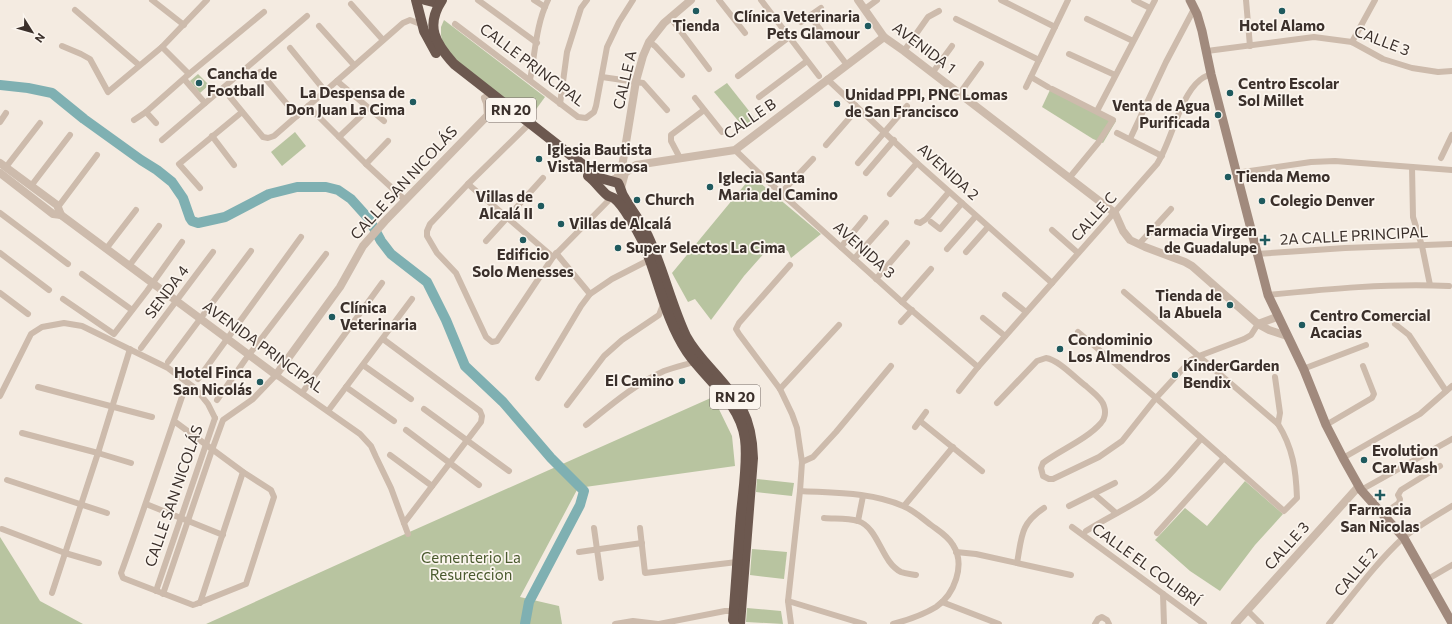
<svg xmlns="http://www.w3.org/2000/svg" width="1452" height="624" font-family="Commissioner,sans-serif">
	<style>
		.green { fill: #b8c4a0 }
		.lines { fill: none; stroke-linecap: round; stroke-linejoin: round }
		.river { stroke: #7fb0b2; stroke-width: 10 }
		.minor { stroke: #cdbbac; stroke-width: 6 }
		.tertiary { stroke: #cdbbac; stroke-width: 8 }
		.secondary { stroke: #a18a7d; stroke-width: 9 }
		.trunk { stroke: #6c584f; stroke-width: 10 }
		.poi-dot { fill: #1f5a5e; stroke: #fbf5ee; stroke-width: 1.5 }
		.labels { text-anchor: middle; stroke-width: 3.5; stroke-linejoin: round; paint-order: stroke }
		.shield { fill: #fbf5ee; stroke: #756b66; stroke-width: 1 }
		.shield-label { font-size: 14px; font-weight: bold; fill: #3b302b }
		.poi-label { font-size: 15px; font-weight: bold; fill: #3b302b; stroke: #fbf5ee; text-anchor: start }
		.street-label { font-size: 15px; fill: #3b302b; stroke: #fbf5ee }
		.park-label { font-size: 15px; fill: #4a5a2e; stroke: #fbf5ee }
	</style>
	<rect width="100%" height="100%" fill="#f4ebe1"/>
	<!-- green -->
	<g class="green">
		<polygon points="444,20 545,97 529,119 461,66 443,44 441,35 441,27"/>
		<polygon points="198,74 209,85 200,93 190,81"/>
		<polygon points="727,83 757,121 745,129 714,92"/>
		<polygon points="1050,90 1116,121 1103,143 1093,139 1042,107"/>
		<polygon points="295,132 306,146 282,166 271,152"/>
		<polygon points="752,176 821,234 791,258 788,251 774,242 744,276 711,320 695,299 688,302 672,273"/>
		<polygon points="713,397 732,436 735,466 578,488 520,597 559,606 562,624 206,624 405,534"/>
		<polygon points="757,479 794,483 792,496 756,492"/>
		<polygon points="1245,481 1283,514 1255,545 1220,591 1190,571 1155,540 1185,508 1207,526"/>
		<polygon points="0,537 40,601 83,624 0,624"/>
		<polygon points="752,549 787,552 784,579 750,575"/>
		<polygon points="747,608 781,611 783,624 746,622"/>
	</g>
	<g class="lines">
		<!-- river -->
		<polyline class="river" points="0,85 28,88 52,93 84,119 141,160 157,170 172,182 183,198 190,218 192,221 198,223 225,217 269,194 297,187 326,187 338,190 351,199 369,219 381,241 391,254 427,282 446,320 465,366 503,402 551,458 584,491 580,505 529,602 525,624"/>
		<!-- minor -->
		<g class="minor">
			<polyline points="152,0 184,25"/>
			<polyline points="478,0 537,43"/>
			<polyline points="534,0 545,7"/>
			<polyline points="719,0 745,33"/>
			<polyline points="761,0 819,76"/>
			<polyline points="1001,0 1055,27"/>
			<polyline points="1134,0 1150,8"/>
			<polyline points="1246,0 1250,46"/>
			<polyline points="351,4 383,40"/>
			<polyline points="865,9 877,0"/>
			<polyline points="75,10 139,65"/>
			<polyline points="810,16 847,65"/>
			<polyline points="670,17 709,69"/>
			<polyline points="956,19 1039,60"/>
			<polyline points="1087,19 1133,41"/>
			<polyline points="801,22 821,8"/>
			<polyline points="455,24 578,117 586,118 594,112 596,106 607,47 619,22 633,0"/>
			<polyline points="319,26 354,65"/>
			<polyline points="649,42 655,46 682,75"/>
			<polyline points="1352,42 1375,0"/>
			<polyline points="62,46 81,54 90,59 108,92 162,47 207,0"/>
			<polyline points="162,47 189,74"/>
			<polyline points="290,48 325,91"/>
			<polyline points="904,51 928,17 939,11"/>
			<polyline points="1207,51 1314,37 1352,42 1383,59 1412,68 1438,72 1452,71"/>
			<polyline points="1069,54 1115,75"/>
			<polyline points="260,72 297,116"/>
			<polyline points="933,72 952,46"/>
			<polyline points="738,76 789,37"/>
			<polyline points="602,77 643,83 667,110"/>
			<polyline points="1031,77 1048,87"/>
			<polyline points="184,79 205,103"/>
			<polyline points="827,79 917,163 1052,283"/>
			<path d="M 530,80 C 535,54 536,24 548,0"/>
			<polyline points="337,81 384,121"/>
			<polyline points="1026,87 1068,0"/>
			<polyline points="1052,89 1113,120 1098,143 1070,177"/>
			<polyline points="960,93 981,64"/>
			<polyline points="230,97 263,137 268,138 274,136 403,23 410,20 423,25"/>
			<polyline points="759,97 807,61"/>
			<polyline points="695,98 722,132"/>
			<polyline points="560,104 567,52 581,8 587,0"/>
			<polyline points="308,106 366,164 405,200"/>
			<polyline points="1097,111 1155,0"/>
			<polyline points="146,112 156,123"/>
			<polyline points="134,120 146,112 189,74 264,12"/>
			<polyline points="0,122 6,113"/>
			<polyline points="526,127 468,184 430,224 427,231 427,236 437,253 456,273 486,337 492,342 497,341 553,257 612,197"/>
			<polyline points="1117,133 1162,156"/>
			<polyline points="212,136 234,165"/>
			<polyline points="339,137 361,116"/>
			<polyline points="1130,139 1166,62 1194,9"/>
			<polyline points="162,140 307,16"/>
			<polyline points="826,145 852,115 855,105"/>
			<polyline points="735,150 762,176 902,302 978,367"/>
			<polyline points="680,158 671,141 671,135 704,110"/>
			<polyline points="1441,158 1452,135"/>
			<polyline points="858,163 907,106"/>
			<polyline points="366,164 388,141"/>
			<polyline points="6,167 40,123"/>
			<polyline points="1412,167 1413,217 1422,246 1430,285"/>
			<polyline points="866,173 894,140"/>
			<polyline points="1236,173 1311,162 1335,161 1452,170"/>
			<polyline points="468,184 553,257"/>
			<polyline points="31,186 70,135"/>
			<polyline points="200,188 179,164 242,112"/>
			<polyline points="781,193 813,159"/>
			<polyline points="890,194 917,163"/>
			<polyline points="58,207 97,155"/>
			<polyline points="0,213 68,264"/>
			<polyline points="917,222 920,223 926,219 949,192"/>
			<polyline points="931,222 940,229 962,203"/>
			<polyline points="1052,230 1078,253"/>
			<polyline points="486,241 543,178"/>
			<polyline points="1139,244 1171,209"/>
			<polyline points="841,247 865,218"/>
			<polyline points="106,249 136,210"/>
			<polyline points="947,249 976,216"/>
			<polyline points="966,252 988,227"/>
			<polyline points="0,253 49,290"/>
			<polyline points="556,253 590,294"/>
			<polyline points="1256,254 1345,248 1452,244"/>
			<polyline points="854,259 886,223"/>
			<polyline points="790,265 739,323 736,329 739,334 780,389 792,414 797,428 802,462 800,491 788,601 791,624"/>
			<polyline points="129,266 159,226"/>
			<polyline points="82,274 132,310"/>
			<polyline points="876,279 907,243"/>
			<polyline points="0,293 28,314"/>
			<polyline points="1005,295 1026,312"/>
			<path d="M 1268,295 C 1328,289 1389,283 1449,286"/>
			<polyline points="63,299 114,334 147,291 182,242"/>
			<polyline points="902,302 931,269"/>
			<polyline points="983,318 1005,336"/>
			<polyline points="901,322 912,310"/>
			<polyline points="1395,324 1409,335 1446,391"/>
			<path d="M 1078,332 L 1156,398 L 1284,511 L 1297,498 C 1296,470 1293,448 1278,424 L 1124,292"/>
			<polyline points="383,339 480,411 482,416 481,422 404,523"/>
			<polyline points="141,348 213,252"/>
			<polyline points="168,362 251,251"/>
			<polyline points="363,365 411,399"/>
			<polyline points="1303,369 1366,345"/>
			<polyline points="1275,377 1280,413 1278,424"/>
			<polyline points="538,378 581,306 590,294 612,279 649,260"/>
			<polyline points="198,379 301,237"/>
			<polyline points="38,387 152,417"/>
			<polyline points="346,387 394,421"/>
			<polyline points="780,389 839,325"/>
			<path d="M 959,391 L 978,367 L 1157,164 C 1172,141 1179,97 1200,80 C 1203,77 1207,76 1211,74"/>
			<polyline points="302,393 382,283"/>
			<polyline points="0,396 31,334 42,327 64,323 82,326 168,368 196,389 208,404 215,418"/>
			<polyline points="217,400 245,360 326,254"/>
			<path d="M 997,403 L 1037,361 L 1046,358 C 1059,360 1075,378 1086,386 C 1092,392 1102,398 1104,406 C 1106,412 1105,419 1101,423 C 1086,440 1060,450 1043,463 L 1041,468 L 1043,476 L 1049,479 L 1053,479 L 1099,457 L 1122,441 L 1156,398 L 1191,360 L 1199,356 L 1244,339 L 1251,335 L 1258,324"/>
			<polyline points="567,405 604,356 622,340 659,315 664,302"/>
			<polyline points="424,409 509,471"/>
			<polyline points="328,411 412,299"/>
			<path d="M 174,421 L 243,472 L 271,490 L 274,497 L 246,584 L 196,604 L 193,605 L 123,578 L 121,573 C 143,513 163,452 184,391"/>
			<polyline points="920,421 982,471"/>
			<path d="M 586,425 C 611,405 635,384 664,371 C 674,367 684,365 694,362"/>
			<polyline points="1326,425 1372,398 1374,394 1363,366"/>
			<polyline points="915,427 926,412"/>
			<polyline points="406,430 479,485"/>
			<polyline points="22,433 98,453 131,463"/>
			<polyline points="390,455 432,486"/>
			<polyline points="1343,458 1420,414 1452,386"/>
			<polyline points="802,462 813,457 836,432 891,366"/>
			<polyline points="7,480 107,513"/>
			<polyline points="1361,490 1452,439"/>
			<path d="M 800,491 C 834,493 871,492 903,506 C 913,510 922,518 931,525 C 939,531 948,536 953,545 C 966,565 954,595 936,607 C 923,615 908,620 893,624"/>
			<polyline points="1094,494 1116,513"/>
			<polyline points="146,504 223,535"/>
			<polyline points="904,506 953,447"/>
			<polyline points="1069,506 1115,483"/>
			<polyline points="1382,515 1399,503 1400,499 1398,495 1401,490 1440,466"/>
			<path d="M 824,518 C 834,519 847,518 858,521 C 879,528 881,562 901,572 C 906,574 911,574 916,575"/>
			<polyline points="858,521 863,496"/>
			<polyline points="1072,527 1204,624"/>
			<polyline points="594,528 601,578"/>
			<polyline points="640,528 645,573 737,562"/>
			<polyline points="2,529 65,553 99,563"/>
			<path d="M 1086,531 C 1103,520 1122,511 1140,500 C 1164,485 1182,460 1201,439"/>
			<polyline points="1157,533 1224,458"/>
			<polyline points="579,552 642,543"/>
			<polyline points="956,552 976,554 1071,575"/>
			<path d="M 1017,563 C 1022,536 1020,524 1044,508"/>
			<polyline points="1428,579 1452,565"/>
			<polyline points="156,591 215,418"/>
			<polyline points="52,593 98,453 130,349"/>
			<polyline points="163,594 212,450 223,420 253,399 276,375 360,434 371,446 376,457 391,488 408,534"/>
			<polyline points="1163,594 1164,624"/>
			<polyline points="788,601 864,624"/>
			<polyline points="942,602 999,624"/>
			<polyline points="200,603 243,472"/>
			<polyline points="1248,611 1261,624"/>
			<polyline points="615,624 633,621 658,624"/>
			<polyline points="659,624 725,611 734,611"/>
			<polyline points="1095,624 1098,619 1102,617 1107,620 1109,624"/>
			<path d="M 1329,624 C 1353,595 1375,564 1403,538 C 1418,526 1436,516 1452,506"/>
		</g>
		<!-- tertiary -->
		<g class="tertiary">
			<polyline points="858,0 884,37 904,51 1111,210 1115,213 1123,231 1130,240 1145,247 1185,262 1192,266 1258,324 1269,330 1287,336"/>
			<polyline points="485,98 487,103 488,115"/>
			<polyline points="0,163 57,205 61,215"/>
			<polyline points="0,173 53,214 61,215 276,375 340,287 363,246 385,221 488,115 503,111"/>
			<polyline points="612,180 617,178 622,167 636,81 643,56 649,42 664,23 691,0"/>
			<polyline points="621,188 625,173 636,165 735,150 884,37"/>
			<polyline points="1258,324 1277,317"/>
			<polyline points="1235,624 1359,486"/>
		</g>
		<!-- secondary -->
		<polyline class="secondary" points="1190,0 1197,14 1202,31 1211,74 1268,295 1304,370 1326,425 1343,458 1361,490 1404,538 1452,623"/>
		<!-- trunk -->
		<g class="trunk">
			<polyline points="416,0 424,31 436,53"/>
			<polyline points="425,0 433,2 437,0"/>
			<path d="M 442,0 C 425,26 435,43 454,64 L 600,178 L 618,183 C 621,188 621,193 624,197 C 632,211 641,222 648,236 C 663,268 671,304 686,336 C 693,349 702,359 712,370 C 739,400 752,416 753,458 L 740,624"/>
			<path d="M 588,176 C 595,181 600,189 607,195 C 610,197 613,197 615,199 C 623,205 637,230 642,240 C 658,276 664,317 687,352 C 706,380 740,402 745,439 C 748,462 743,491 741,514 C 738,549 736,585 733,620"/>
		</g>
	</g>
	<!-- markers -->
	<g class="poi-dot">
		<circle cx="696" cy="11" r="4"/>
		<circle cx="1282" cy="11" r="4"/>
		<circle cx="868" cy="26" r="4"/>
		<circle cx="199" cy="83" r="4"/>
		<circle cx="1230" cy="93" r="4"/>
		<circle cx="413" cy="102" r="4"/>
		<circle cx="837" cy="104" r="4"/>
		<circle cx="1218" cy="115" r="4"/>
		<circle cx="539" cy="159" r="4"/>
		<circle cx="1228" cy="177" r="4"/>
		<circle cx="710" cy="187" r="4"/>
		<circle cx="637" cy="200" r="4"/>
		<circle cx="1262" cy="201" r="4"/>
		<circle cx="541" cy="206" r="4"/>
		<circle cx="561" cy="224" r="4"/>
		<circle cx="523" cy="240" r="4"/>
		<path d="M1263 234h4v4h4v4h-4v4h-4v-4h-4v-4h4z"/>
		<circle cx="618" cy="248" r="4"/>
		<circle cx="1230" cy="305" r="4"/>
		<circle cx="332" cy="317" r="4"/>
		<circle cx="1302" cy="325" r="4"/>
		<circle cx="1060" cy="349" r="4"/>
		<circle cx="1175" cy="375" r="4"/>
		<circle cx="682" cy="381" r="4"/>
		<circle cx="260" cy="382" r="4"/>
		<circle cx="1364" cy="460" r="4"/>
		<path d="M1378 489h4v4h4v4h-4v4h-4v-4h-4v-4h4z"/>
	</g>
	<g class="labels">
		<!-- shield labels -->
		<g class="shield">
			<rect x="486" y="98" width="50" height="24" rx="3"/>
			<rect x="710" y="385" width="50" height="24" rx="3"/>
		</g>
		<g class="shield-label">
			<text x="511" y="115">RN 20</text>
			<text x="735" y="402">RN 20</text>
		</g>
		<!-- poi labels -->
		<g class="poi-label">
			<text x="860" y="22" text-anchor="end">Clínica Veterinaria<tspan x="860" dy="17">Pets Glamour</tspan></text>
			<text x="696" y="31" text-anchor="middle">Tienda</text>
			<text x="1282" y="31" text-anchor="middle">Hotel Alamo</text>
			<text x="207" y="79">Cancha de<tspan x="207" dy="17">Football</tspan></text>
			<text x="1238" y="89">Centro Escolar<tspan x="1238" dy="17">Sol Millet</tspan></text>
			<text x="405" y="98" text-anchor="end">La Despensa de<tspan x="405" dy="17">Don Juan La Cima</tspan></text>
			<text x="845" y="100">Unidad PPI, PNC Lomas<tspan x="845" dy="17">de San Francisco</tspan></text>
			<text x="1210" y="111" text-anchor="end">Venta de Agua<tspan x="1210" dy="17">Purificada</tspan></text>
			<text x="547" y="155">Iglesia Bautista<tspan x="547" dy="17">Vista Hermosa</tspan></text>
			<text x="1236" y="182">Tienda Memo</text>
			<text x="718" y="183">Iglecia Santa<tspan x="718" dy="17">Maria del Camino</tspan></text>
			<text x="533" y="202" text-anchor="end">Villas de<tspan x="533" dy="17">Alcalá II</tspan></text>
			<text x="645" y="205">Church</text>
			<text x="1270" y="206">Colegio Denver</text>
			<text x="569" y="229">Villas de Alcalá</text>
			<text x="1257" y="236" text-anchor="end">Farmacia Virgen<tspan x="1257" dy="17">de Guadalupe</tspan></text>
			<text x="626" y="253">Super Selectos La Cima</text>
			<text x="523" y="260" text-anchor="middle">Edificio<tspan x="523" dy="17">Solo Menesses</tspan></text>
			<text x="1222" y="301" text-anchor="end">Tienda de<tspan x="1222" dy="17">la Abuela</tspan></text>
			<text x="340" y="313">Clínica<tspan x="340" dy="17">Veterinaria</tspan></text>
			<text x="1310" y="321">Centro Comercial<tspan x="1310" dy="17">Acacias</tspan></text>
			<text x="1068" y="345">Condominio<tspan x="1068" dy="17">Los Almendros</tspan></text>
			<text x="1183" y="371">KinderGarden<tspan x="1183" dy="17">Bendix</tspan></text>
			<text x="252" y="378" text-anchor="end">Hotel Finca<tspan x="252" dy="17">San Nicolás</tspan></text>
			<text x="674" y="386" text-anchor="end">El Camino</text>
			<text x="1372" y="456">Evolution<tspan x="1372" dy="17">Car Wash</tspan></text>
			<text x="1380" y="515" text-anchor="middle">Farmacia<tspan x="1380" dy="17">San Nicolas</tspan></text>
		</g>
		<!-- street labels -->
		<g class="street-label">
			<text transform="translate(1382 41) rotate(21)" y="5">CALLE 3</text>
			<text transform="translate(924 48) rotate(37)" y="5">AVENIDA 1</text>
			<text transform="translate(532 65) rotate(37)" y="5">CALLE PRINCIPAL</text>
			<text transform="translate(625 80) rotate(-77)" y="5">CALLE A</text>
			<text transform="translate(750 119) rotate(-34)" y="5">CALLE B</text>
			<text transform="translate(948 172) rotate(42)" y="5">AVENIDA 2</text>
			<text transform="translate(404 183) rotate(-47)" y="5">CALLE SAN NICOLÁS</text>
			<text transform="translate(1094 217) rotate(-48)" y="5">CALLE C</text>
			<text transform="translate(1354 236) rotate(-3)" y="5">2A CALLE PRINCIPAL</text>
			<text transform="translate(864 250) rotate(42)" y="5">AVENIDA 3</text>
			<text transform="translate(167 292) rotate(-53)" y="5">SENDA 4</text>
			<text transform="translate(263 347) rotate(36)" y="5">AVENIDA PRINCIPAL</text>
			<text transform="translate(174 496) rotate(-71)" y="5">CALLE SAN NICOLÁS</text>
			<text transform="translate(1287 546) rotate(-48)" y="5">CALLE 3</text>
			<text transform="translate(1146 565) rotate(36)" y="5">CALLE EL COLIBRÍ</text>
			<text transform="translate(1356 572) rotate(-50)" y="5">CALLE 2</text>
		</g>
		<!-- park labels -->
		<g class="park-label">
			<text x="471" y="563">Cementerio La<tspan x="471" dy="17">Resureccion</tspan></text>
		</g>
	</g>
	<!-- north arrow -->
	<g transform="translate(32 32) rotate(127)" stroke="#fbf5ee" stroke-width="3" paint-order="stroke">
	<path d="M0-3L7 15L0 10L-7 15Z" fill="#3b302b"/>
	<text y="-6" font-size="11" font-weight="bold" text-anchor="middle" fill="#3b302b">N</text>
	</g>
</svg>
